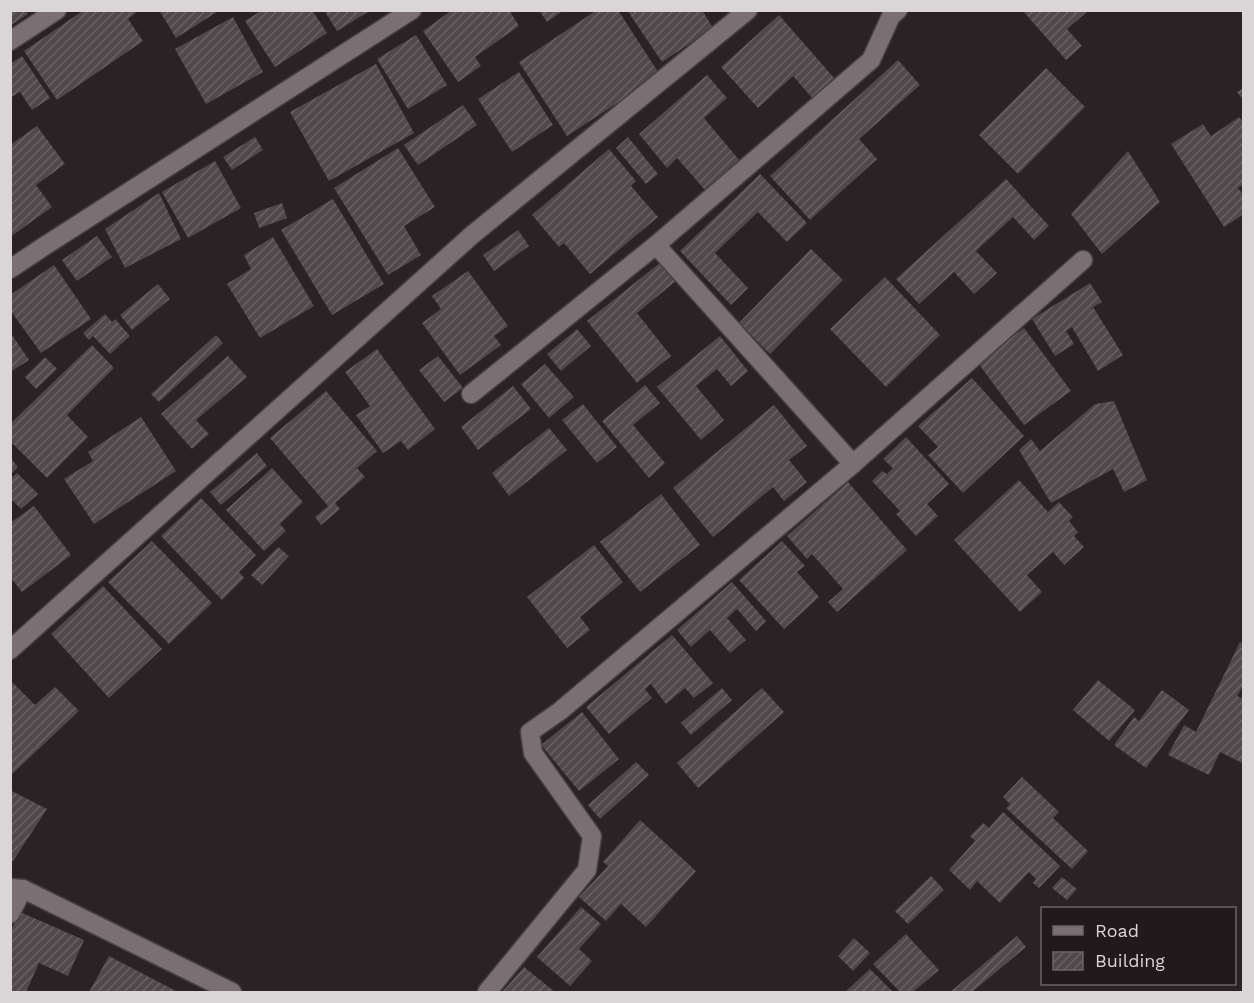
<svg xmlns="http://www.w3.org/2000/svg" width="1254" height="1003" font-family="'Work Sans',sans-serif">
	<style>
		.building { fill: url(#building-hatch) }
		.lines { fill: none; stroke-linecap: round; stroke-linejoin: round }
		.minor-casing { stroke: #474042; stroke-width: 21 }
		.minor { stroke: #7a7074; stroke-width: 18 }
	</style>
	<defs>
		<pattern id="building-hatch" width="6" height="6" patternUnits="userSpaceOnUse" patternTransform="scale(1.5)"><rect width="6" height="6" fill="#51484b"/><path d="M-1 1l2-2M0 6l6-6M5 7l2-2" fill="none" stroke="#696264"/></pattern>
	</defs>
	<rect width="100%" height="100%" fill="#2a2225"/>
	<!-- building -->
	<g class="building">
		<polygon points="10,10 26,10 28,14 10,26"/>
		<polygon points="84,10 139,10 128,19 143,41 57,100 24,51"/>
		<polygon points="159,10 220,10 176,38"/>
		<polygon points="262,10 312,10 327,33 275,67 245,21"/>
		<polygon points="324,10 371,10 337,31"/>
		<polygon points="452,10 509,10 519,26 475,57 481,66 458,82 423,31"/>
		<polygon points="539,10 564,10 547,22"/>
		<polygon points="597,10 618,10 660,75 567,136 519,62"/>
		<polygon points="627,10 702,10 713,28 662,62"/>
		<polygon points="1022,10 1089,10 1067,29 1082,46 1066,60"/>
		<polygon points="779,15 835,79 813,99 793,76 758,108 721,67"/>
		<polygon points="233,17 263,72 206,104 175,49"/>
		<polygon points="416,35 447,85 408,109 377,59"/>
		<polygon points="22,56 50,98 32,110 20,92 10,98 10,64"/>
		<polygon points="898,60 920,85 859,139 877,159 810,220 770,176"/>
		<polygon points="376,64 414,133 329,181 290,112"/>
		<polygon points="1046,68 1085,107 1018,174 979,135"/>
		<polygon points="519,72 553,125 512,152 478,99"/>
		<polygon points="707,75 727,98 704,118 740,161 705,190 677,158 667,168 639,134"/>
		<polygon points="1244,88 1244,101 1237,92"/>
		<polygon points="463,105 477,125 418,165 404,145"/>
		<polygon points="1239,117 1244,123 1244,184 1238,188 1244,196 1244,214 1224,227 1171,144 1203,124 1211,136"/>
		<polygon points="37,126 65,164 36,185 52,207 10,237 10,145"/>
		<polygon points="255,137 263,150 232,170 223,157"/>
		<polygon points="628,137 658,174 646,184 616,148"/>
		<polygon points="398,148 435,207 404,226 421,255 388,275 334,188"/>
		<polygon points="609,149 636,181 631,186 658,217 590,274 564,243 559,247 532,215"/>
		<polygon points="1128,151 1160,202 1102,254 1071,214"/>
		<polygon points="215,161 241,208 188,238 162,192"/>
		<polygon points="760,174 807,223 787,242 758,212 715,253 748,288 731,305 680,251"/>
		<polygon points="1006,179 1049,226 1034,240 1013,217 976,251 997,273 974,294 954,272 919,304 896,279"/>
		<polygon points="159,193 181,239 125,268 105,229"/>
		<polygon points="333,199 384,284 332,315 281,230"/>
		<polygon points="282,203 287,218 259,228 254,213"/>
		<polygon points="518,230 529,246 494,271 483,255"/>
		<polygon points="97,236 112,257 77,281 62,260"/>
		<polygon points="273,237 314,306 260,338 227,284 251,269 244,255"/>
		<polygon points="811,249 843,280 770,354 739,323"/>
		<polygon points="661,262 676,281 637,313 671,356 637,383 587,321"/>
		<polygon points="54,265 91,319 41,353 10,310 10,295"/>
		<polygon points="468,271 508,326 494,336 501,345 460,375 422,323 441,309 432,296"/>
		<polygon points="885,277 940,335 886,387 830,329"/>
		<polygon points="1090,283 1102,302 1093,307 1123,355 1098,371 1072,327 1066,331 1074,344 1055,356 1032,319"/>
		<polygon points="158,284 170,299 132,330 120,315"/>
		<polygon points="105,314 112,322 115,319 130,336 110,354 93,336 89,340 83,333"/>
		<polygon points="1024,328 1071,391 1024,425 978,363"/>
		<polygon points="577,329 591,346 561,371 547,354"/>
		<polygon points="10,332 29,360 10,372"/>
		<polygon points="216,335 223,343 159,402 151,394"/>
		<polygon points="720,336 748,371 731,386 717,369 696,386 724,420 701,440 657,387"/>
		<polygon points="92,345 114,368 67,415 88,437 47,478 10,441 10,424"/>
		<polygon points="377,349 435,429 408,450 401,441 383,453 356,415 370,406 345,372"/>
		<polygon points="228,356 247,377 196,420 209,434 192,449 161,414"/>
		<polygon points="438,356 463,388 444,402 419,370"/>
		<polygon points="45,357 57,369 36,389 25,377"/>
		<polygon points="545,364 574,397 549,418 521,384"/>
		<polygon points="972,378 1024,436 963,493 928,455 938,447 918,426"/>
		<polygon points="645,385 660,403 633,425 665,463 649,478 602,421"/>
		<polygon points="513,386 531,409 478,450 461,427"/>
		<polygon points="326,391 377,451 357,468 365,477 335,503 340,509 321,525 315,517 328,506 270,438"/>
		<polygon points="1114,401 1147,480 1124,492 1113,469 1051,503 1019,450 1031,439 1040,451 1095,404"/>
		<polygon points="583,404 617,447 597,463 562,420"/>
		<polygon points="774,405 807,446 789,460 807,482 784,501 773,487 713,537 673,488"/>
		<polygon points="141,417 176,471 94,524 64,479 93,461 88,452"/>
		<polygon points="549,428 567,450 509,496 492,473"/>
		<polygon points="906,437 949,484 927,504 938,516 916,536 896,514 900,511 872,481 882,471 887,474 893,468 883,459"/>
		<polygon points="257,453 267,466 221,505 210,492"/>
		<polygon points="10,457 18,467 10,475"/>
		<polygon points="272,468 303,502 280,524 286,531 264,551 226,510"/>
		<polygon points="17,473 38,494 21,509 10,498 10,479"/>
		<polygon points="1019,480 1048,512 1059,502 1073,517 1069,521 1078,532 1074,536 1084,547 1064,565 1053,552 1027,575 1042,592 1020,612 954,540"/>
		<polygon points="848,482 907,550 837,612 828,602 843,589 812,554 807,559 787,536"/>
		<polygon points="661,494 700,545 640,592 600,542"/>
		<polygon points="201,498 256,555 239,572 244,578 222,600 161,536"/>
		<polygon points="34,506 71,555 22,592 10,577 10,523"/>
		<polygon points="152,541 212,603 169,644 108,582"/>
		<polygon points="782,541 805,566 797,572 819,597 784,629 739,580"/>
		<polygon points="594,545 623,582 580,617 590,630 567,648 527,597"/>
		<polygon points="278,547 289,556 262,585 251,575"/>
		<polygon points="732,582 766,621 756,631 737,609 727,618 746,640 730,653 710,630 691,647 677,630"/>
		<polygon points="103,586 162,649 109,698 51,634"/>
		<polygon points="672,635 713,683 694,698 685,688 666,704 651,684 645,689 652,698 609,734 586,707"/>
		<polygon points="1240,642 1244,644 1244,684 1237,696 1244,699 1244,764 1220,752 1209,775 1168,755 1184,725 1196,732"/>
		<polygon points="10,680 35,705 55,687 79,711 10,776"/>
		<polygon points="1098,680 1135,710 1109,741 1073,710"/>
		<polygon points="722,688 732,700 691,735 681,723"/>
		<polygon points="762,688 784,712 698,788 677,763"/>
		<polygon points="1162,690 1189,710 1146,768 1114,745 1134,717 1139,721"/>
		<polygon points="582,712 619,759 579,791 541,745"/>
		<polygon points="636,762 649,775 600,819 588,805"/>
		<polygon points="1022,777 1059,812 1053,818 1088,851 1072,869 1006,808 1010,804 1003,797"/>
		<polygon points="10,790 47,809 13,861 10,860"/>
		<polygon points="1003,812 1060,866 1039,888 1033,883 1036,879 1029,872 1000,903 977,881 970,890 949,870 975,841 970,836 983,823 989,828"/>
		<polygon points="640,820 696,871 646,927 621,904 606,921 579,897 608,866 603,862"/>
		<polygon points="931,876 944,890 908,924 895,911"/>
		<polygon points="1062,877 1077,889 1067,900 1052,888"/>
		<polygon points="581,907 601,924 579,949 592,961 570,986 537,957"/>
		<polygon points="20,912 84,940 68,976 39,963 26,992 10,992 10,932"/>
		<polygon points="906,934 939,970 913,992 900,992 873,964"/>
		<polygon points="1017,936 1026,947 972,992 950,992"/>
		<polygon points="854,938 870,953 853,971 838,956"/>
		<polygon points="109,956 178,992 89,992"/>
		<polygon points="524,967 555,992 502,992"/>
		<polygon points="870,969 893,992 845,992"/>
	</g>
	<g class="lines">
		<!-- minor casing -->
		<g class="minor-casing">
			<g id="minor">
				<polyline points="10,41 57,10"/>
				<polyline points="656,245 853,464"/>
				<polyline points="10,269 43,247 412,10"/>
				<polyline points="471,394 656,245 871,60 891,16 898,10"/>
				<polyline points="10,650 472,235 748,10"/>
				<polyline points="10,888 23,889 232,992"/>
				<polyline points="10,914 23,889"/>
				<polyline points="487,992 587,870 592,836 533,753 530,732 560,711 853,464 1083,260"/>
			</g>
		</g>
		<!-- minor -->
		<use href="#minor" class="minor"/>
	</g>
	<!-- border -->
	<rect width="1254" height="1003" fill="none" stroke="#dad5d6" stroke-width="24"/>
	<!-- legend -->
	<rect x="1041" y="907" width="195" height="78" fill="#21191c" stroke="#6b6466" stroke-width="1.5"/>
	<rect x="1053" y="926" width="30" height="9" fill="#7a7074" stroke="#6b6466" stroke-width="1.5"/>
	<text x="1095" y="937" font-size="18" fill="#dad5d6">Road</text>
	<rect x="1053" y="952" width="30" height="18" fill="url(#building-hatch)" stroke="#6b6466" stroke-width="1.5"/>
	<text x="1095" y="967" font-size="18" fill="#dad5d6">Building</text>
</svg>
